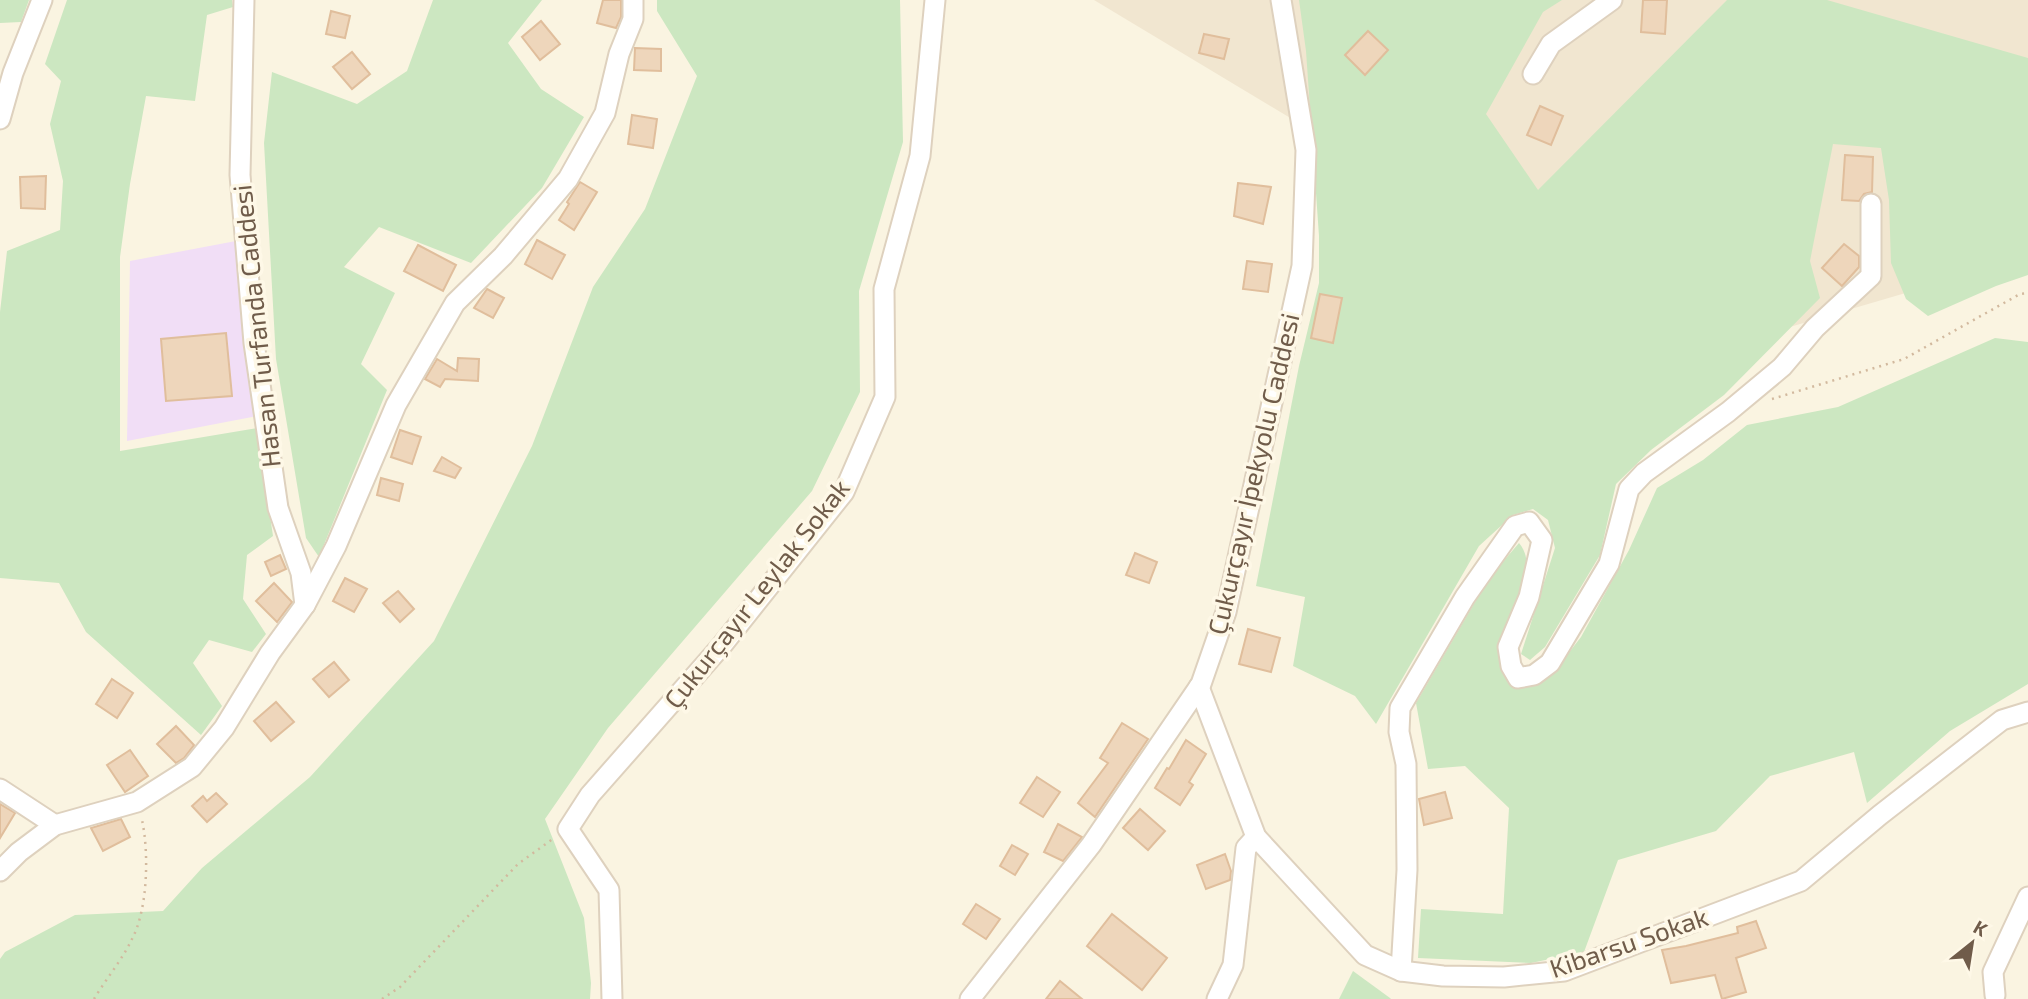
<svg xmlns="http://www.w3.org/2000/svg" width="2028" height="999" font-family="'Exo 2',sans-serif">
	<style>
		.residential { fill: #f1e6d0 }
		.education { fill: #f1def6 }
		.green { fill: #cce7c1 }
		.building { fill: #eed6bb; stroke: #e0be9c; stroke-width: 2 }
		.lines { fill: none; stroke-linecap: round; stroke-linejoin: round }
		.minor-casing { stroke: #ded1be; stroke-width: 23 }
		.path { stroke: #d2b99e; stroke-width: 2.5; stroke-dasharray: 2 5; stroke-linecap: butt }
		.minor { stroke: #fff; stroke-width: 19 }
		.labels { text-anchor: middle; stroke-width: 7; stroke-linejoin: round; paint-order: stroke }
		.street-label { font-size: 26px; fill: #705c4a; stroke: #fef8e7 }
	</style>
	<rect width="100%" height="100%" fill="#faf4e1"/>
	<!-- residential -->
	<polygon class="residential" points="1094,0 2028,0 2028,257 1688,357"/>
	<!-- education -->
	<polygon class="education" points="236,241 257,416 127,441 130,261"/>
	<!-- green -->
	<g class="green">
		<polygon points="0,0 29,0 21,22 0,23"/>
		<polygon points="67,0 232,0 233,7 207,15 195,101 146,96 130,184 120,257 120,451 257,428 273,536 247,555 243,599 266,634 252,652 209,640 193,663 222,706 201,735 86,632 59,583 0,578 0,312 7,251 60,230 63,181 50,124 61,81 45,64"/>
		<polygon points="433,0 542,0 508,43 541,89 584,117 542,188 471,263 379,227 344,267 395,293 361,364 387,390 319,557 306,538 276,359 264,143 272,72 357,104 407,71"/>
		<polygon points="657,0 900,0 903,142 859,291 860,392 812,491 608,728 545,819 584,918 591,983 590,999 0,999 0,959 5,952 75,915 163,911 202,868 310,777 434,641 532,446 593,287 645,209 697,76 657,11"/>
		<polygon points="1299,0 1562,0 1543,12 1486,114 1538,190 1727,0 1827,0 2028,58 2028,275 1996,286 1928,316 1906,299 1891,263 1889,200 1881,148 1833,144 1810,261 1820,298 1724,395 1651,450 1616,484 1600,555 1545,647 1530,660 1521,654 1555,548 1548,520 1533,509 1513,515 1479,546 1376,724 1355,696 1293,666 1305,597 1256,586 1299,366 1319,283 1319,236 1306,51"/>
		<path d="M 1995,338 L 2028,342 L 2028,684 L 1950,731 L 1867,803 L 1854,752 L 1770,776 L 1716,831 L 1618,860 L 1584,952 L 1531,963 L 1418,958 L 1421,909 L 1503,914 L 1509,808 L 1465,766 L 1428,769 L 1416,703 L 1489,578 L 1519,543 C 1546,576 1496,630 1502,669 C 1503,675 1509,682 1513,687 L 1532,685 L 1553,673 L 1581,637 L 1629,550 L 1657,488 L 1703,460 L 1747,425 L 1838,407 Z"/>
		<polygon points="1353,971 1390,998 1391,999 1339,999"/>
	</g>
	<!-- building -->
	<g class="building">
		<polygon points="603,0 621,0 621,17 616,28 597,23"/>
		<polygon points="1643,0 1667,0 1665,34 1641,32"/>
		<polygon points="331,11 350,16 345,38 326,34"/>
		<polygon points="541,21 560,44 540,60 522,37"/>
		<polygon points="1368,31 1388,50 1365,75 1345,55"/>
		<polygon points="1204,34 1229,39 1224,59 1199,53"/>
		<polygon points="635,48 661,49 661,71 634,70"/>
		<polygon points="352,52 370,74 352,89 333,67"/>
		<polygon points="1540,106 1563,116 1551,145 1527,135"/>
		<polygon points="632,115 657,119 653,148 628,144"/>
		<polygon points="1845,155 1873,157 1872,192 1864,194 1859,201 1842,200"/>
		<polygon points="46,176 45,209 21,208 20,177"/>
		<polygon points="580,182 597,192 574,230 559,220 569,204 567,202"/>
		<polygon points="1238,183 1271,187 1263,224 1234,216"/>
		<polygon points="537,240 565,255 552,279 525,264"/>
		<polygon points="1844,244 1859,256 1859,267 1842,286 1822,268"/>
		<polygon points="418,245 456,265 443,291 404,271"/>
		<polygon points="1247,261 1272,264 1268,292 1243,289"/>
		<polygon points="487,289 504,298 493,318 474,308"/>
		<polygon points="1320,294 1342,298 1333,343 1311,338"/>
		<polygon points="226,333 232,396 166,401 161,339"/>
		<polygon points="458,358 479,359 478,381 445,379 440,387 425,379 437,359 457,371"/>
		<polygon points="400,430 421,437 412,464 391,457"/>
		<polygon points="442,457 461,468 455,478 434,471"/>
		<polygon points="381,478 403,484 399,501 377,495"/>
		<polygon points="1135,553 1157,562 1149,583 1126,575"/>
		<polygon points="280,555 286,569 271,576 265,562"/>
		<polygon points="345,578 367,589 354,612 333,601"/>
		<polygon points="274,583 292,602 277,622 256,601"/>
		<polygon points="398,591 414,609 400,622 383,603"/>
		<polygon points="1248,629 1280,638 1271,672 1239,664"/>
		<polygon points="334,662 349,680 329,697 313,679"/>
		<polygon points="112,679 133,693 117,718 96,704"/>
		<polygon points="276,702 294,722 271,741 254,721"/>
		<polygon points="1122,723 1148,739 1095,817 1078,803 1108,763 1100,758"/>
		<polygon points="176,726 194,745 184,758 176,763 157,744"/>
		<polygon points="1186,740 1206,754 1189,782 1193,785 1180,805 1155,788 1167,768 1169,769"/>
		<polygon points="130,750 148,776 125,792 107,765"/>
		<polygon points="1037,777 1060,792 1043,817 1020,803"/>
		<polygon points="1445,792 1452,818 1424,825 1419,799"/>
		<polygon points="216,793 227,804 207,822 192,806 203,796 207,801"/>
		<polygon points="0,804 15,813 0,838"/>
		<polygon points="1140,809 1165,831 1148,850 1123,828"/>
		<polygon points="121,819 130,837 103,851 91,828"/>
		<polygon points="1058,824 1082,837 1063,861 1044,852"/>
		<polygon points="1012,845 1028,854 1015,875 1000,866"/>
		<polygon points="1225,854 1231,871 1230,880 1206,889 1197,865"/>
		<polygon points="976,904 1000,919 986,939 963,924"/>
		<polygon points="1112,914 1167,958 1142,990 1087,946"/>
		<polygon points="1756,921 1766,948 1736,958 1746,992 1722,999 1715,975 1671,983 1662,950 1686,946 1738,933 1737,927"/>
		<polygon points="1060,981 1082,999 1046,999"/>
	</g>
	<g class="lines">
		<!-- minor casing -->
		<g class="minor-casing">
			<g id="minor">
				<polyline points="244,0 240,175 254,343 278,508 301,573 305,605"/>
				<polyline points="1533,74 1551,44 1612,0"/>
				<polyline points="0,119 13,73 42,0"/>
				<polyline points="1199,687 1256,837 1365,955 1401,971 1443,976 1504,977 1564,971 1801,881 1880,815 2002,720 2028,712"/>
				<polyline points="0,789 55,825"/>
				<polyline points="0,871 19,852 55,825 137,802 192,767 224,728 270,653 305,605 336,546 396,405 455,303 503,256 568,179 605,113 619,54 633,19 633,0"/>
				<polyline points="1401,971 1407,870 1406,764 1399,732 1400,708 1465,597 1515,526 1529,522 1542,540 1529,597 1508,647 1511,666 1518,678 1534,675 1550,663 1609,564 1629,489 1644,473 1728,412 1782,367 1815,328 1871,276 1871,204"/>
				<polyline points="1995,995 1993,972 2028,897"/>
				<polyline points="612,999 609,890 568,829 590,795 723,644 844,492 885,397 884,289 920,156 935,0"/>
				<polyline points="970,999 1091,845 1201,684 1226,612 1302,266 1306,150 1281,0"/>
				<polyline points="1217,999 1233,965 1246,848 1256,837"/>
			</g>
		</g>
		<!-- path -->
		<g class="path">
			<polyline points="1772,399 1904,359 2020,294 2028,293"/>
			<path d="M 94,999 C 106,979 122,960 132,939 C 148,909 149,852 142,820"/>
			<polyline points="382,999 400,987 518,864 554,838"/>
		</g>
		<!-- minor -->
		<use href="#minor" class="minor"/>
	</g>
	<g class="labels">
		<!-- street labels -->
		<g class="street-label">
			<text transform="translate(257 326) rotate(-96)" y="9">Hasan Turfanda Caddesi</text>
			<text transform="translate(1254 474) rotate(-77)" y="9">Çukurçayır İpekyolu Caddesi</text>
			<text transform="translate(757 594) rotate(-52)" y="9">Çukurçayır Leylak Sokak</text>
			<text transform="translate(1629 943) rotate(-19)" y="9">Kibarsu Sokak</text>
		</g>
	</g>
	<!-- north arrow -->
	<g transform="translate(1972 943) rotate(30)" stroke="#fef8e7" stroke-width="5" paint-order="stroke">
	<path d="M0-5L12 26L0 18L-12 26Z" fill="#705c4a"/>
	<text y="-10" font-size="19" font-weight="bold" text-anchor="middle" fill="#705c4a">K</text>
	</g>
</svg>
